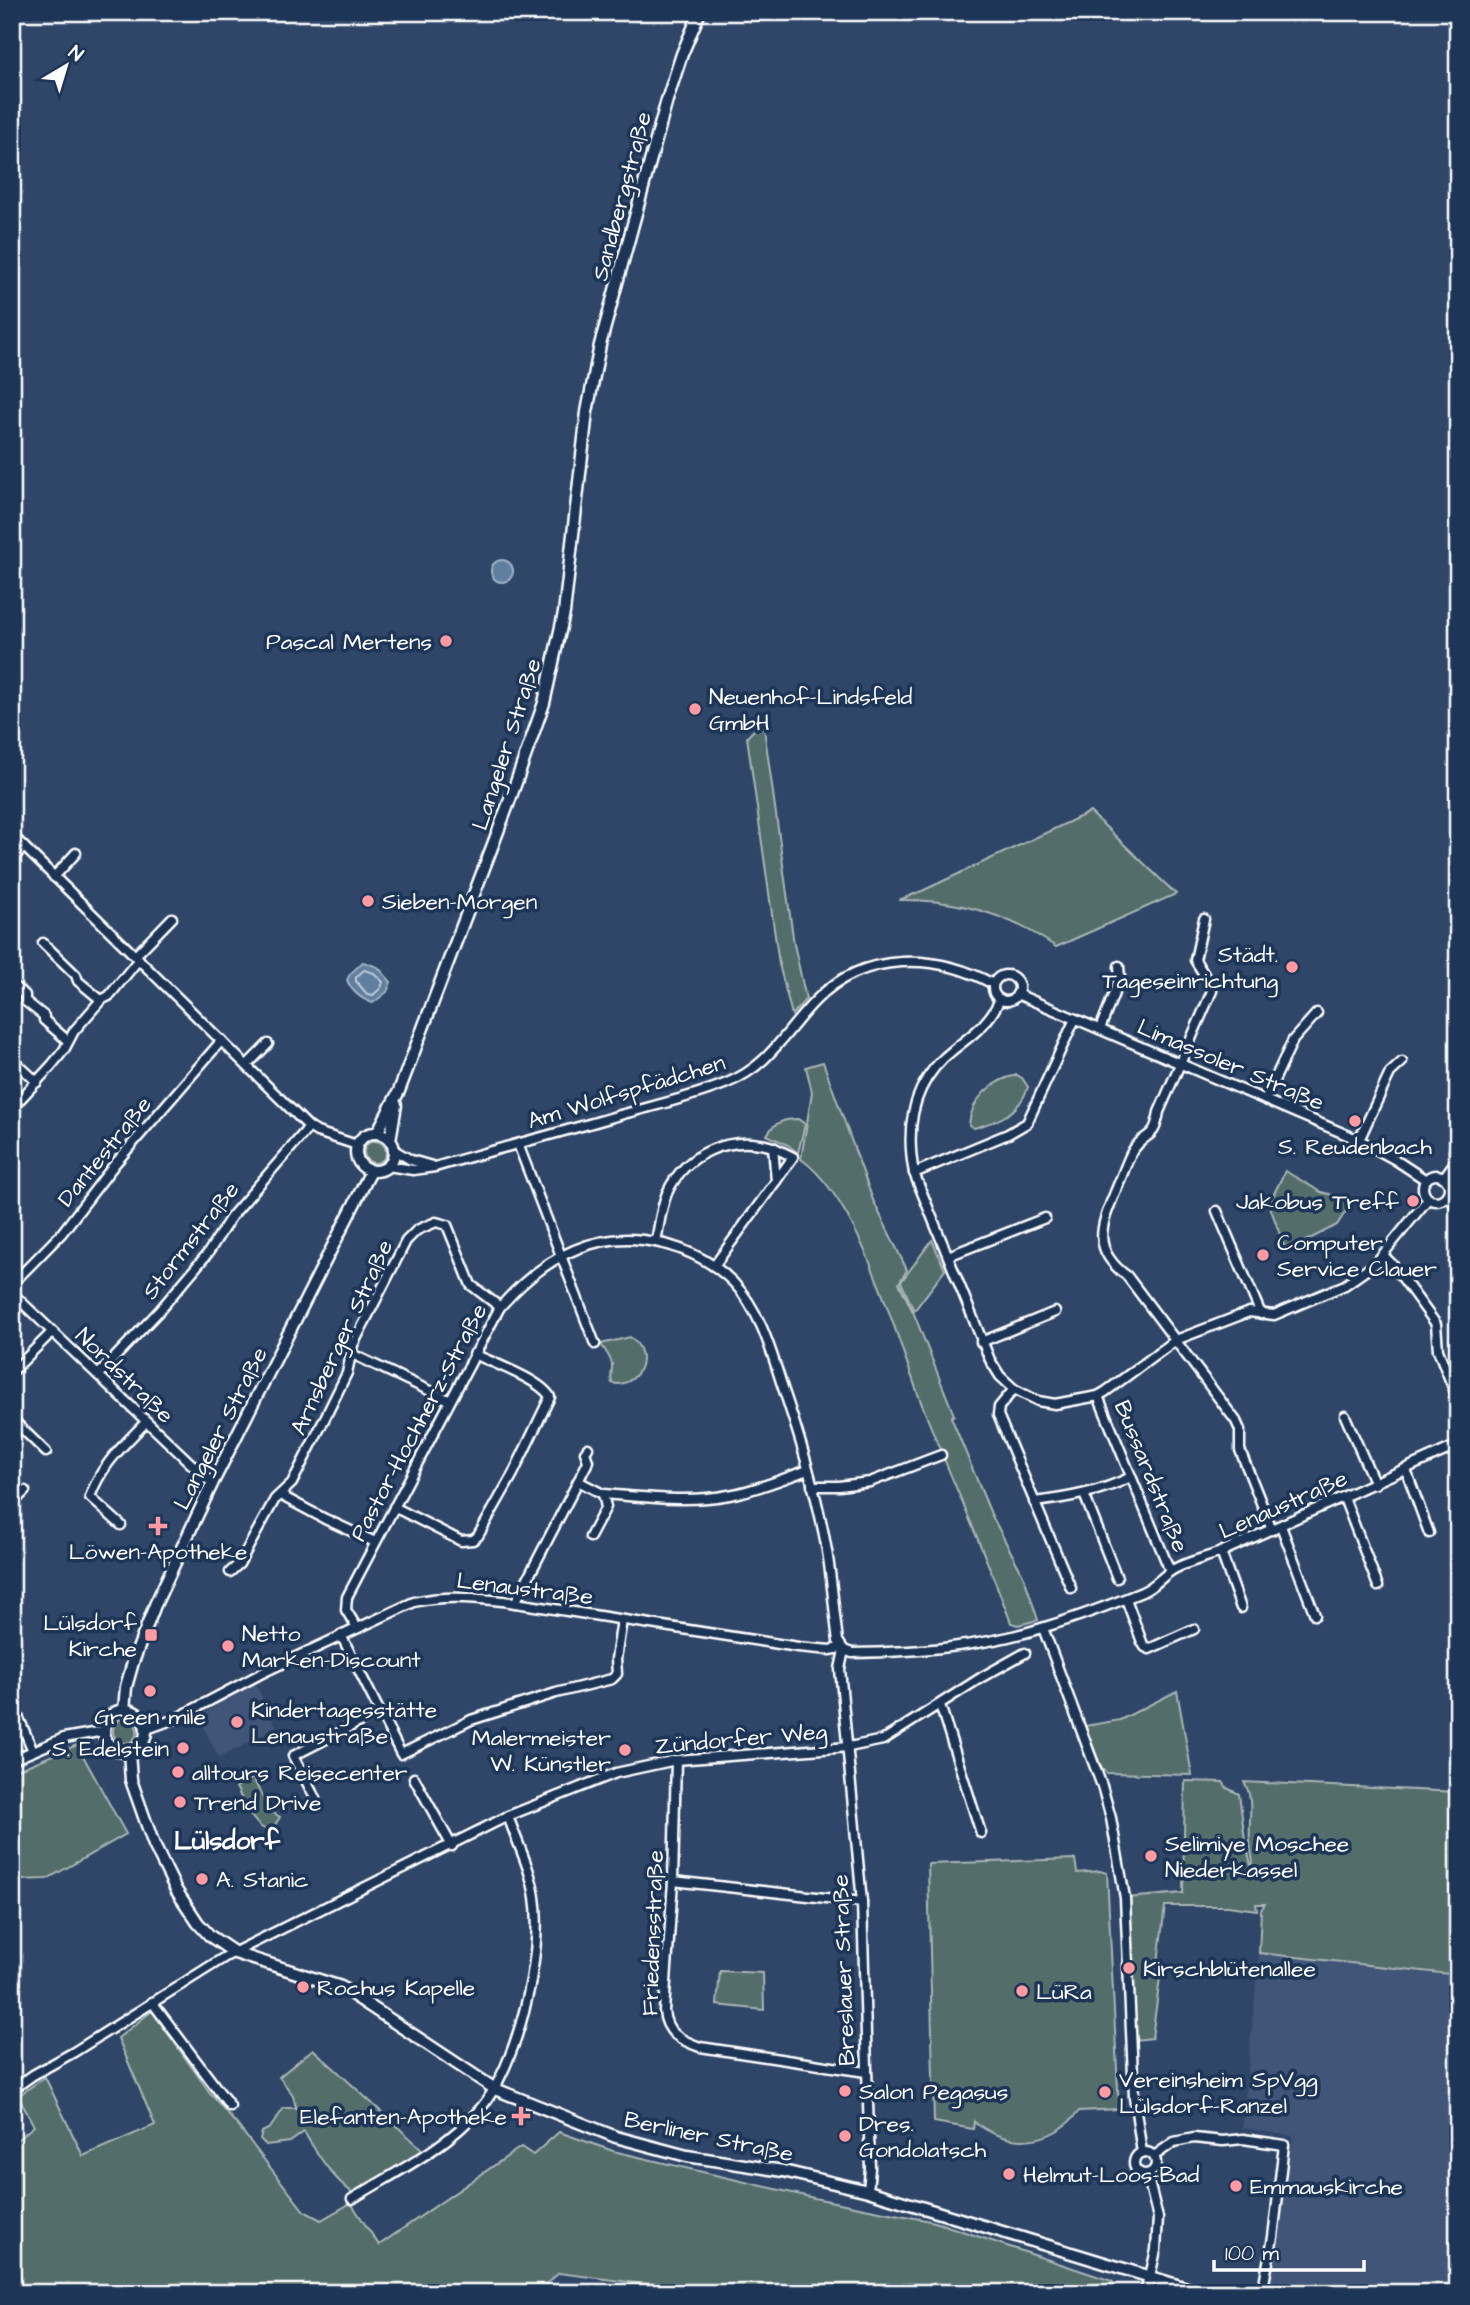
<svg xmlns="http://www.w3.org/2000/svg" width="1470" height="2305" font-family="'Architects Daughter',sans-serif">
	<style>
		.built { fill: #405477 }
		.green { fill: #536d6b; stroke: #a9b6b5; stroke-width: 2 }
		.water { fill: #617e9e; stroke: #a0b2c5; stroke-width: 2 }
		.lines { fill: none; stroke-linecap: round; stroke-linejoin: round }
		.shore { stroke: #c0cbd8; stroke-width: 2 }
		.minor-casing { stroke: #fff; stroke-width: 13 }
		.tertiary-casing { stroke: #fff; stroke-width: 15 }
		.minor { stroke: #1d3557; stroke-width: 8 }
		.tertiary { stroke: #1d3557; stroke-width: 10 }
		.poi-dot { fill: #ff9aa2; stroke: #1d3557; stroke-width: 2.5 }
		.labels { text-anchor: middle; stroke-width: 7; stroke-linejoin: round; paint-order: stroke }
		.street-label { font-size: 23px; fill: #fff; stroke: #1d3557 }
		.poi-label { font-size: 23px; fill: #fff; stroke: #1d3557; text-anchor: start }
		.quarter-label { font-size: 26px; font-weight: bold; fill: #fff; stroke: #1d3557 }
	</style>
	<rect width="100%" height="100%" fill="#2f4668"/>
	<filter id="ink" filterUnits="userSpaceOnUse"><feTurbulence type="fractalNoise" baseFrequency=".0143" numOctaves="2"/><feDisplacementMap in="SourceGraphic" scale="14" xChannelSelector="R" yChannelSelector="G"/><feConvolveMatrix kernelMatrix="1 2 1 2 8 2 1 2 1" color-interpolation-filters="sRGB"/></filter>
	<g filter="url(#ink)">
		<!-- built -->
		<g class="built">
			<polygon points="255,1683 277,1728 219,1758 198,1716 217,1706 215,1703"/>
			<polygon points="1259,1953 1458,1975 1458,2293 1268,2293 1293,2136 1242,2128"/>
		</g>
		<!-- green -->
		<g class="green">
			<polygon points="763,721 794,944 806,999 792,1015 779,964 747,737"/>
			<path d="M 1090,812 L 1176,894 L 1056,947 C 1009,914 956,899 899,900 L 922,891 Z"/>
			<path d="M 823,1062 L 873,1200 L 907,1270 L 899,1283 L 914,1314 L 954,1415 L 951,1417 L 991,1514 L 1024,1577 L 1038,1620 L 1018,1625 L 1011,1623 C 985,1552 954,1485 926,1415 C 897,1344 863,1203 801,1159 L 812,1092 L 806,1067 Z"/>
			<path d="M 1017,1075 L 1022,1078 L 1028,1087 C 1019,1114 999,1121 974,1128 L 969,1125 C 971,1099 992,1080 1017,1075 Z"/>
			<path d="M 798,1119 L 805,1124 L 798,1153 L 788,1145 L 767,1135 C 774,1122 785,1119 798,1119 Z"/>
			<circle cx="375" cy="1152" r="11"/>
			<polygon points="1285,1171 1321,1192 1353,1200 1337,1225 1286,1251 1269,1204"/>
			<polygon points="932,1240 945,1270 914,1311 901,1282"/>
			<path d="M 630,1337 C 656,1356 635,1390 612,1383 C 610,1376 612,1372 612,1365 C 611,1357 605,1351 601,1344 Z"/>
			<polygon points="1177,1691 1192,1775 1107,1773 1102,1769 1085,1726 1120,1720"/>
			<circle cx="125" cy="1731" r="12"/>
			<polygon points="77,1745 126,1834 47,1879 19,1880 12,1867 12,1772"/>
			<path d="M 253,1778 L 269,1810 L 280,1817 L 271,1831 C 254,1830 243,1801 236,1787 Z"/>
			<path d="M 1185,1781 L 1223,1782 L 1227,1788 L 1239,1794 L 1245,1840 L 1251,1865 L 1253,1863 C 1252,1855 1250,1847 1250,1840 C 1248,1821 1255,1799 1244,1782 L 1458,1792 L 1458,1975 L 1259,1953 L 1261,1910 L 1265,1904 L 1256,1904 L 1257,1910 L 1228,1906 L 1165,1906 L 1157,1970 L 1164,1971 L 1160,1978 L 1152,2038 L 1136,2040 L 1127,1898 L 1183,1893 Z"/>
			<path d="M 1075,1859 L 1077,1873 L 1100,1871 L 1107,1873 L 1119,2109 L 1079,2111 C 1052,2146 1007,2149 974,2121 L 973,2129 L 934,2122 L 928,1864 Z"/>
			<polygon points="720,1971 763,1973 764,2010 717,2005"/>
			<polygon points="152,2011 210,2093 238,2126 304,2211 321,2220 351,2203 379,2245 521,2147 533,2155 559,2132 613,2151 814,2198 935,2222 1112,2281 1117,2290 1102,2293 715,2293 559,2273 535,2293 12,2293 12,2144 34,2126 18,2096 45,2077 83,2156 155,2125 118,2038"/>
			<path d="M 313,2049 L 424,2151 L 354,2194 C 332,2178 318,2155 304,2132 L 290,2142 L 266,2145 L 260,2139 L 262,2132 L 270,2128 L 284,2108 L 296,2108 L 293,2095 L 279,2077 Z"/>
		</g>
		<!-- water -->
		<g class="water">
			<circle cx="502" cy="571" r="11"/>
			<path d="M 363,962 L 378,967 L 391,982 L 387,992 L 373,1003 C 361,999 352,992 347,980 L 350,974 Z"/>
		</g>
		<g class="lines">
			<!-- shore -->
			<polygon class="shore" points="364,970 374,973 383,982 381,988 373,995 367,994 356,981 356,977"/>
			<!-- minor casing -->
			<g class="minor-casing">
				<g id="minor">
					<polyline points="12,835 309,1127 317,1132 357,1145"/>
					<polyline points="12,859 24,847"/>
					<polyline points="54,877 76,853"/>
					<path d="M 1204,919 L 1195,960 L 1210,984 L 1212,991 L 1159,1112 C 1154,1142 1147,1130 1133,1150 C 1127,1160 1123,1174 1118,1185 C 1103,1222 1088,1247 1127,1276 L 1236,1421 L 1240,1430 L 1240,1450 L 1272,1530"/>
					<polyline points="43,943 76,975 78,981 101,1000"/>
					<polyline points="135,956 172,918"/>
					<circle cx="1006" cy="988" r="13"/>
					<polyline points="13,986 25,995 25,1001 44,1016 44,1020 68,1041"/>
					<polyline points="1017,994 1359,1140 1394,1159 1426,1180"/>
					<path d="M 1000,999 C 989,1024 973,1034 953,1050 C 913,1081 905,1126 914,1173 L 990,1360 L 1000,1376 L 1014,1389 L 1038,1401 L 1055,1404 L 1098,1396 L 1105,1392 L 1176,1340 L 1249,1312 L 1274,1315 L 1345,1285 L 1375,1264 L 1428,1199"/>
					<polyline points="1100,1029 1120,978 1119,966"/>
					<polyline points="12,1059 37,1082"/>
					<polyline points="247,1065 268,1044"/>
					<polyline points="1265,1100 1293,1040 1317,1013"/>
					<polyline points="12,1108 51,1066 64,1050 74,1031 101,1000 109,996 139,959"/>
					<polyline points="1359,1140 1390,1073 1402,1062"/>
					<polyline points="518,1144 595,1344"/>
					<polygon points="773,1147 793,1157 776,1181"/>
					<polyline points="394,1150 411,1160 432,1166"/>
					<path d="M 388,1166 L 413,1170 L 435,1167 C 497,1149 559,1133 620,1115 C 656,1105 693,1097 727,1083 C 771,1065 785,1031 816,1000 C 864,951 937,953 993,984"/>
					<polyline points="914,1173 1008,1134 1027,1123 1075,1019"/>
					<circle cx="1436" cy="1188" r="13"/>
					<polyline points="1444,1177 1455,1162 1454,1151 1458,1146"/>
					<polyline points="1447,1196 1458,1207"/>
					<polyline points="1217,1211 1261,1314"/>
					<path d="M 656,1242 C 659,1226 661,1208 667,1193 C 686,1152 731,1134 773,1147"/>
					<polyline points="1383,1255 1393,1265 1436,1324 1438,1350 1458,1400"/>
					<polyline points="948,1256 1045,1218"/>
					<polyline points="714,1266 776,1181"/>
					<polyline points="12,1284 61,1234 114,1165 222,1040"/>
					<polyline points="12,1293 206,1478 213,1482"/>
					<polyline points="981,1342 1055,1312"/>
					<polyline points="352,1354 449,1400"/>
					<polyline points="12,1372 52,1332"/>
					<polyline points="98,1375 159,1311 208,1253 231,1217 309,1127"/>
					<polyline points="1014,1389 999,1407 998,1415 1071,1588"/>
					<polyline points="1098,1396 1170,1571"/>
					<polyline points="1345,1416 1375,1484"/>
					<polyline points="12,1419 46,1452"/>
					<polyline points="1406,1470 1429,1533"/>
					<polyline points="578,1481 603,1494 606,1507 590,1537"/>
					<polyline points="812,1486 839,1486 870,1482 941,1455"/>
					<path d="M 603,1494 C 645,1497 688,1503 729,1495 C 757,1490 782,1479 808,1470"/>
					<polyline points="1084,1494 1117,1578"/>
					<polyline points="280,1495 325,1519 375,1542"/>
					<polyline points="1344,1498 1378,1586"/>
					<path d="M 1034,1502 C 1068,1498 1100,1492 1131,1477"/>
					<polyline points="12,1504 25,1491"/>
					<path d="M 394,1507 L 461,1541 L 473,1540 L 478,1536 L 513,1474 L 550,1397 C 541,1380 493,1363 474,1354"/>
					<path d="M 121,1525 L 90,1497 C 101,1465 123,1446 146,1422"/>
					<polyline points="1281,1526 1315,1615"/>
					<polyline points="1221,1552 1241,1608"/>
					<polyline points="230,1572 239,1564 275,1499 292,1483 321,1426 347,1373 353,1345 406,1241 417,1230 436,1222 447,1225 471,1285 500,1307"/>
					<polyline points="1126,1599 1142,1642 1145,1647 1149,1649 1194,1629"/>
					<polyline points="515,1603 587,1464 588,1461 585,1452 588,1448"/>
					<path d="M 357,1628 L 346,1610 L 347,1597 L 500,1307 C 537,1265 584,1233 643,1240 C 676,1244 709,1258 733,1282 C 759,1309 770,1347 781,1382 C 800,1437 817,1494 827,1551 C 832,1581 834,1611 838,1641 L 844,1650 L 852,1653 C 917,1652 983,1647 1045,1627 C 1078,1617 1110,1605 1142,1592 C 1156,1586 1163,1575 1174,1569 C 1189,1561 1205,1558 1221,1552 L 1458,1445"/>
					<polyline points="1043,1628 1102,1786 1111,1818 1125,1898 1134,2097 1142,2153"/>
					<polyline points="341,1635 401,1754 471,1720 556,1693 612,1679 617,1674 616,1659 622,1620"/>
					<polyline points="844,1650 840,1669 862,1902 870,2168 868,2191"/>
					<polyline points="940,1705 981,1833"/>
					<polyline points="12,1710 18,1716 33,1751"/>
					<path d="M 147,1729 L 175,1719 L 266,1671 L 414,1602 C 445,1595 472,1598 503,1601 L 798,1647 L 830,1650 L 841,1648"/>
					<polyline points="12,1760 64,1738 104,1731"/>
					<path d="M 676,1760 L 673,1881 L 664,2011 C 666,2033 680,2040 700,2047 L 866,2072"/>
					<polyline points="414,1778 452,1846"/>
					<polyline points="315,1798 293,1756 379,1712"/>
					<polyline points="673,1881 862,1902"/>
					<polyline points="152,2002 230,2106"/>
					<polyline points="12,2090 33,2075 74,2052 225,1957 508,1816 616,1773 676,1760 849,1747 883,1740 982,1677 1025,1653"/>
					<circle cx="1145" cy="2163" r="11"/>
					<polyline points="1154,2156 1174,2142 1194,2138 1223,2141 1243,2139 1284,2145 1273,2237 1263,2288"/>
					<polyline points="1147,2174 1158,2218 1156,2250 1150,2276"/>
					<path d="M 352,2199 C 394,2173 446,2148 479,2110 C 517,2068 544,1954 535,1897 C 531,1870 517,1842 508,1816"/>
				</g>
			</g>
			<!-- tertiary casing -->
			<g class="tertiary-casing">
				<g id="tertiary">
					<circle cx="375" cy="1152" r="19"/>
					<polyline points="377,1133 399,1091 508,805 544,703 564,613 587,412 600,345 667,100 682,54 700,12"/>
					<polyline points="390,1140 396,1105"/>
					<circle cx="125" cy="1731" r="21"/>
					<polyline points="124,1710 126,1687 133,1662 155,1605 213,1482 371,1171"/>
					<polyline points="129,1752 131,1780 154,1845 176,1890 198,1923 210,1936 235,1953 341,1987 495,2089 616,2137 687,2156 783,2171 868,2191 1203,2293"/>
					<polyline points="1146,2293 1150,2276"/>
				</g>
			</g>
			<!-- minor -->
			<use href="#minor" class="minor"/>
			<!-- tertiary -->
			<use href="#tertiary" class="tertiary"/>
		</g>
	</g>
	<!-- markers -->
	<g class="poi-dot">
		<circle cx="446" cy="641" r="7"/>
		<circle cx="695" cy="709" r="7"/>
		<circle cx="368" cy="901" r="7"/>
		<circle cx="1292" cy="967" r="7"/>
		<circle cx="1355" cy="1121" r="7"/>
		<circle cx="1413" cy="1201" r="7"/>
		<circle cx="1263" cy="1255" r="7"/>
		<path d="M154.5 1515.5h7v7h7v7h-7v7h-7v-7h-7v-7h7z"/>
		<rect x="144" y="1628" width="14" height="14" rx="3.5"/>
		<circle cx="228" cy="1646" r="7"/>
		<circle cx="150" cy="1691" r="7"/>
		<circle cx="237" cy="1722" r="7"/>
		<circle cx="183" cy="1748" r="7"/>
		<circle cx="625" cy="1750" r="7"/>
		<circle cx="178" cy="1772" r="7"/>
		<circle cx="180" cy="1802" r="7"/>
		<circle cx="1151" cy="1856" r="7"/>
		<circle cx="202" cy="1879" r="7"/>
		<circle cx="1129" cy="1968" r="7"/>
		<circle cx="303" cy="1987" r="7"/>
		<circle cx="1022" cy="1991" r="7"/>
		<circle cx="845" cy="2091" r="7"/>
		<circle cx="1105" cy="2092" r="7"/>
		<path d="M517.5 2105.5h7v7h7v7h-7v7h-7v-7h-7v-7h7z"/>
		<circle cx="845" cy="2136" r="7"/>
		<circle cx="1009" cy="2174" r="7"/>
		<circle cx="1236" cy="2186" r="7"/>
	</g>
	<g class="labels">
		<!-- street labels -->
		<g class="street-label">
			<text transform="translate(621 196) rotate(-75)" y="8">Sandbergstraße</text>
			<text transform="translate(506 744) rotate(-72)" y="8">Langeler Straße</text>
			<text transform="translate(1231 1064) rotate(23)" y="8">Limassoler Straße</text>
			<text transform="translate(626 1091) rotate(-17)" y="8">Am Wolfspfädchen</text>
			<text transform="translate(104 1151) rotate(-51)" y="8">Dantestraße</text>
			<text transform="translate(190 1240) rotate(-52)" y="8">Stormstraße</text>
			<text transform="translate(341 1337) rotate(-65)" y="8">Arnsberger Straße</text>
			<text transform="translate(125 1375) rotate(44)" y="8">Nordstraße</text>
			<text transform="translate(418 1422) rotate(-62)" y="8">Pastor-Hochherz-Straße</text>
			<text transform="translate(220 1428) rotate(-63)" y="8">Langeler Straße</text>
			<text transform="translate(1152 1476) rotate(68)" y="8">Bussardstraße</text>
			<text transform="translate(1283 1504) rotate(-24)" y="8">Lenaustraße</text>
			<text transform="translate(525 1588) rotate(7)" y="8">Lenaustraße</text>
			<text transform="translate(741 1738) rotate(-5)" y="8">Zündorfer Weg</text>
			<text transform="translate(652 1933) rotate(-88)" y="8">Friedensstraße</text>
			<text transform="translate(843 1970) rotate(-92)" y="8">Breslauer Straße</text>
			<text transform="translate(709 2136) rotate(12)" y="8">Berliner Straße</text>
		</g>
		<!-- poi labels -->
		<g class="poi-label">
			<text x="432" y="649" text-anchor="end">Pascal Mertens</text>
			<text x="709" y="704">Neuenhof-Lindsfeld<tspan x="709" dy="26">GmbH</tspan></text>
			<text x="382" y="909">Sieben-Morgen</text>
			<text x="1278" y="962" text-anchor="end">Städt.<tspan x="1278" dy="26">Tageseinrichtung</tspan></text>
			<text x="1355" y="1154" text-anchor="middle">S. Reudenbach</text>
			<text x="1399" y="1209" text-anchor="end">Jakobus Treff</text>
			<text x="1277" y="1250">Computer<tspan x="1277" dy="26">Service Clauer</tspan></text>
			<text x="158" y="1559" text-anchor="middle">Löwen-Apotheke</text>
			<text x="137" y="1630" text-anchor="end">Lülsdorf<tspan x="137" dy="26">Kirche</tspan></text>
			<text x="242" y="1641">Netto<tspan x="242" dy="26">Marken-Discount</tspan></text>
			<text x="251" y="1717">Kindertagesstätte<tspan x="251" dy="26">Lenaustraße</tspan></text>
			<text x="150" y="1724" text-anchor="middle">Green mile</text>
			<text x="611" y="1745" text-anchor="end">Malermeister<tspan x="611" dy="26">W. Künstler</tspan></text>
			<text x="169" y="1756" text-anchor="end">S. Edelstein</text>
			<text x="192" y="1780">alltours Reisecenter</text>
			<text x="194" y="1810">Trend Drive</text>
			<text x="1165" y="1851">Selimiye Moschee<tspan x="1165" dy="26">Niederkassel</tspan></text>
			<text x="216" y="1887">A. Stanic</text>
			<text x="1143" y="1976">Kirschblütenallee</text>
			<text x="317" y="1995">Rochus Kapelle</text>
			<text x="1036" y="1999">LüRa</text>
			<text x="1119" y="2087">Vereinsheim SpVgg<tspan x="1119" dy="26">Lülsdorf-Ranzel</tspan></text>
			<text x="859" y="2099">Salon Pegasus</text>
			<text x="507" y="2124" text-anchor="end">Elefanten-Apotheke</text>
			<text x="859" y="2131">Dres.<tspan x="859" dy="26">Gondolatsch</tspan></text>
			<text x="1023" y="2182">Helmut-Loos-Bad</text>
			<text x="1250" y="2194">Emmauskirche</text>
		</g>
		<!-- quarter labels -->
		<g class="quarter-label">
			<text x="227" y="1849">Lülsdorf</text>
		</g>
	</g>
	<!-- margin -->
	<rect width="1470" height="2305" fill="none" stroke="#1d3557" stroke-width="42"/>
	<rect x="21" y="21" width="1428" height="2263" fill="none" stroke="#fff" stroke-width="2.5" filter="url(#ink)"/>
	<!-- north arrow -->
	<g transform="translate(66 66) rotate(38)" stroke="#1d3557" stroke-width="5" paint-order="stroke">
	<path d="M0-5L12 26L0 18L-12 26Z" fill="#ffffff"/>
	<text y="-10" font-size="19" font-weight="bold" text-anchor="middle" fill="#ffffff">N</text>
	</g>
	<!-- scale -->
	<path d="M1214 2260v10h150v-10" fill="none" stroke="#ffffff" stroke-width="3.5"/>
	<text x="1225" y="2260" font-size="21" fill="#ffffff" stroke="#1d3557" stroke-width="5" paint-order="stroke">100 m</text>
</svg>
